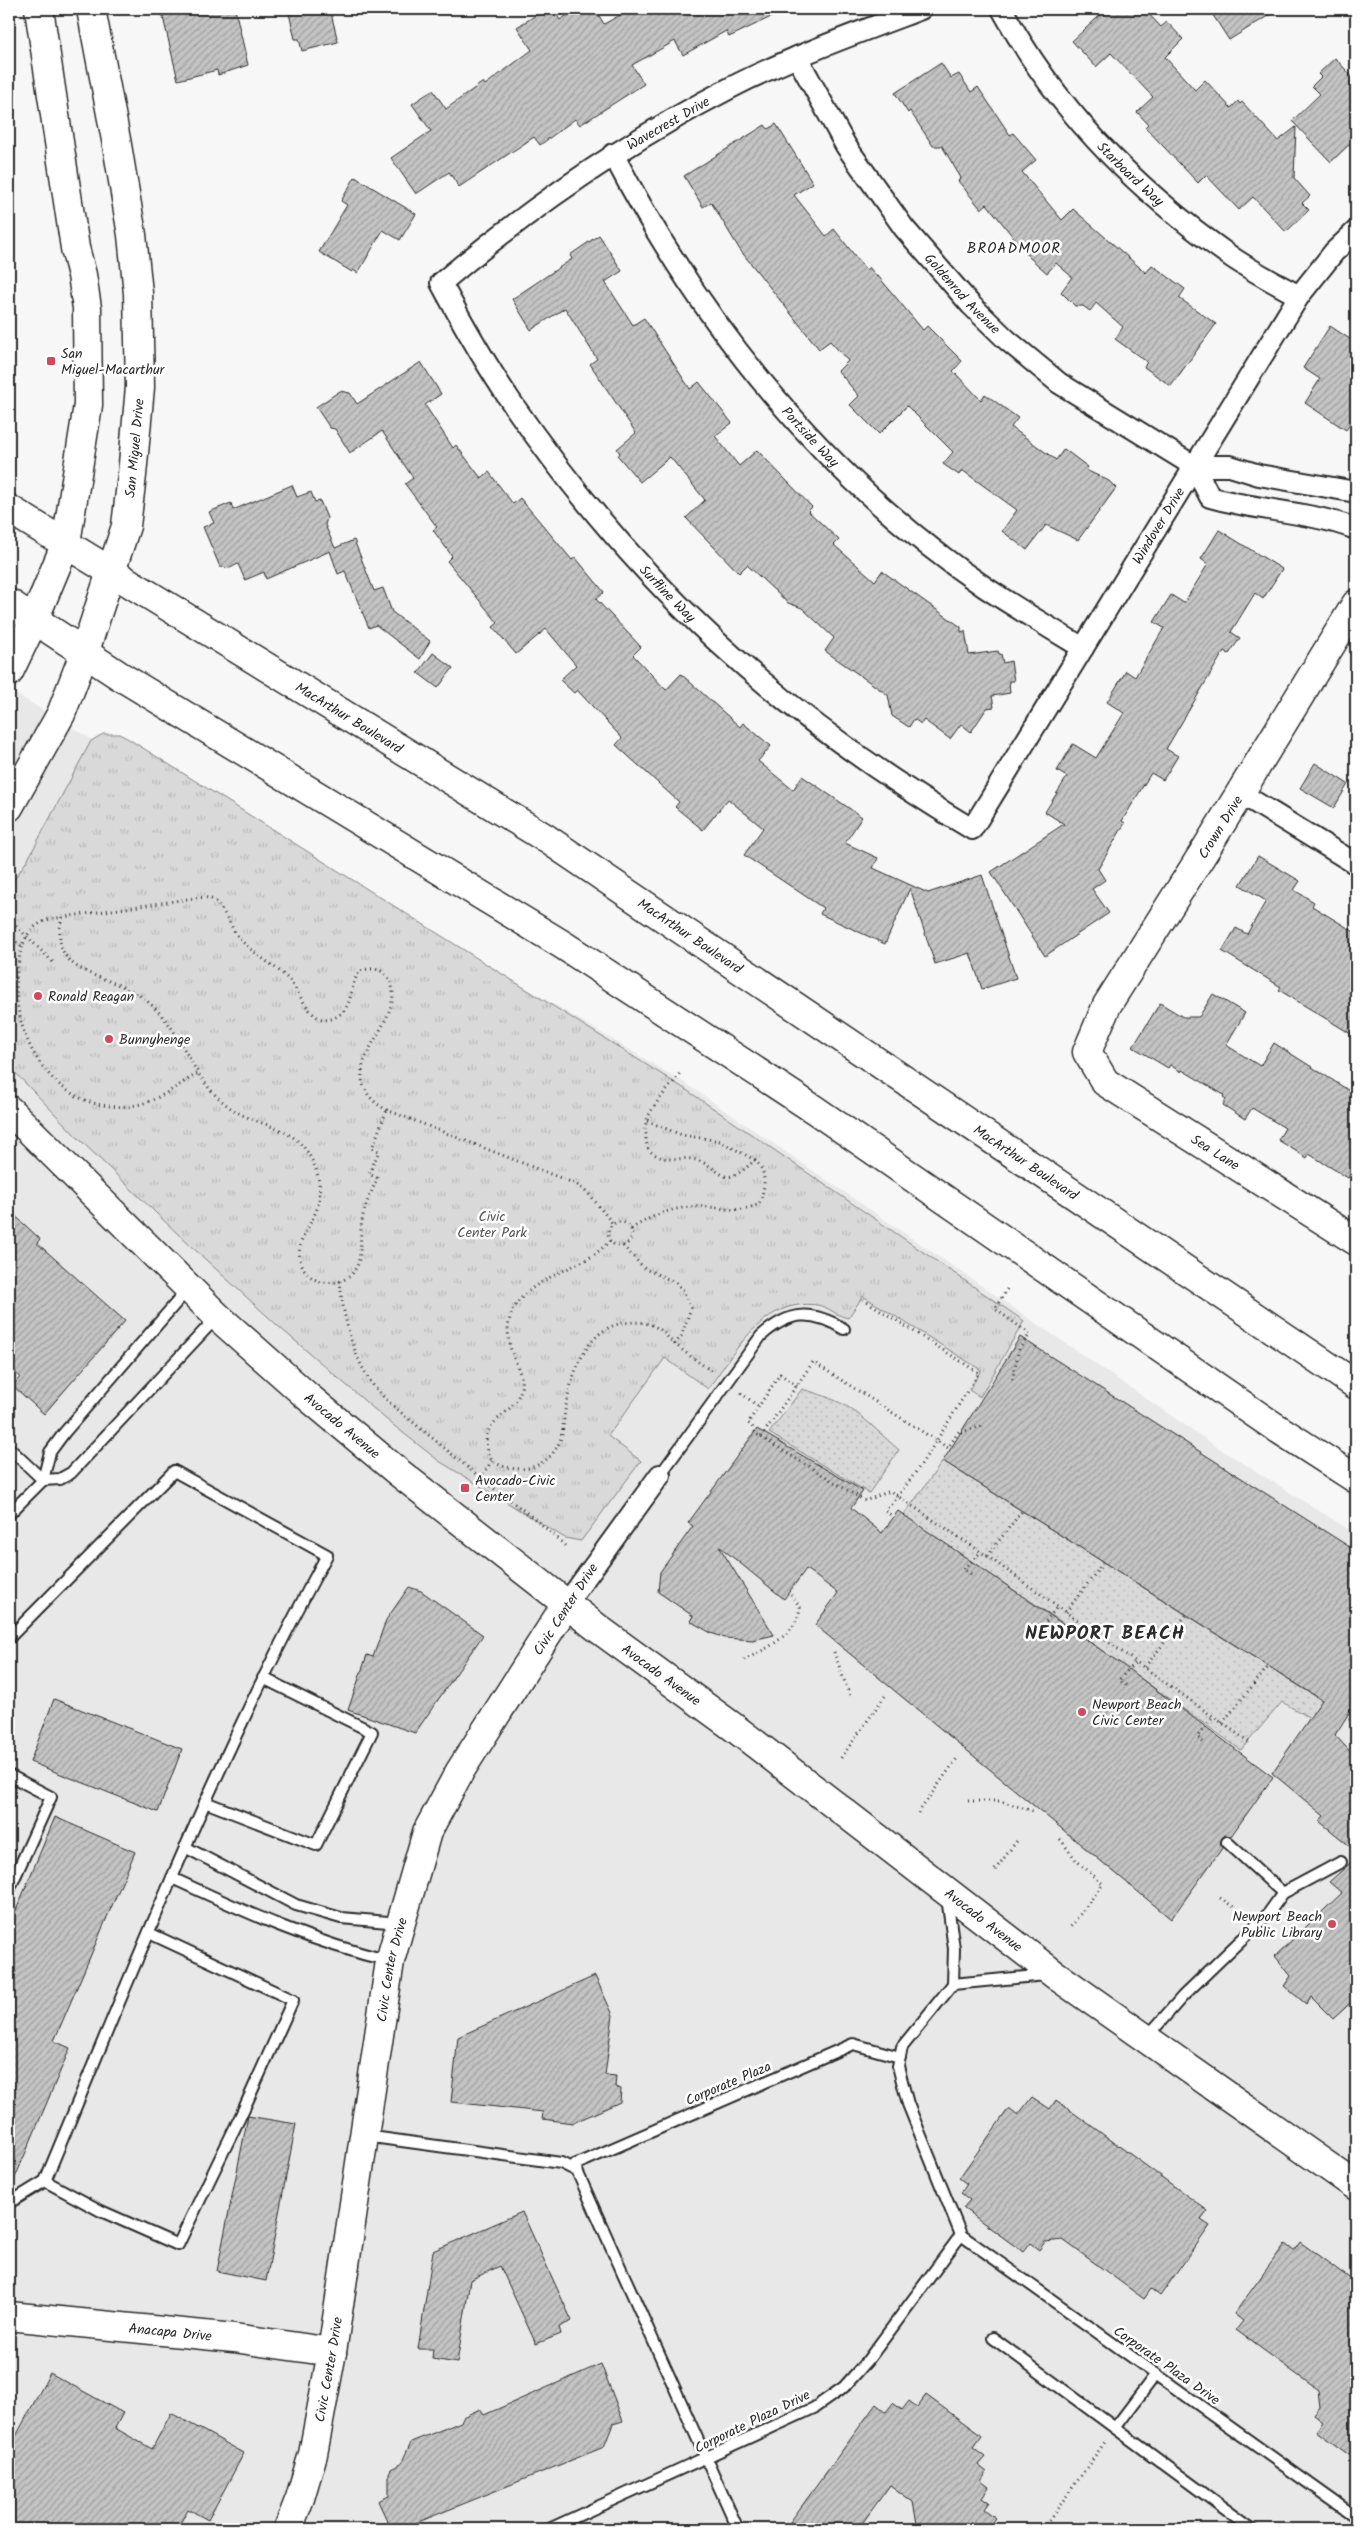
<svg xmlns="http://www.w3.org/2000/svg" width="1365" height="2538" font-family="Kalam,sans-serif">
	<style>
		.built { fill: #e8e8e8 }
		.grass { fill: url(#grass-dots); stroke: #828282 }
		.park { fill: url(#park-tufts); stroke: #828282 }
		.building { fill: url(#building-hatch); stroke: #2b2b2b }
		.lines { fill: none; stroke-linecap: round; stroke-linejoin: round }
		.lane-casing { stroke: #2b2b2b; stroke-width: 14 }
		.street-casing { stroke: #2b2b2b; stroke-width: 24 }
		.secondary-casing { stroke: #2b2b2b; stroke-width: 31 }
		.primary-casing { stroke: #2b2b2b; stroke-width: 31 }
		.path { stroke: #2b2b2b; stroke-width: 3; stroke-dasharray: 1 4; stroke-linecap: butt }
		.lane { stroke: #fff; stroke-width: 10 }
		.street { stroke: #fff; stroke-width: 20 }
		.secondary { stroke: #fff; stroke-width: 28 }
		.primary { stroke: #fff; stroke-width: 28 }
		.path-bridge { stroke: #2b2b2b; stroke-width: 3; stroke-dasharray: 1 4; stroke-linecap: butt }
		.poi-dot { fill: #d1495b; stroke: #fff; stroke-width: 2 }
		.labels { text-anchor: middle; stroke-width: 5; stroke-linejoin: round; paint-order: stroke }
		.street-label { font-size: 14px; fill: #2b2b2b; stroke: #fff }
		.poi-label { font-size: 14px; fill: #2b2b2b; stroke: #fff; text-anchor: start }
		.park-label { font-size: 14px; fill: #565656; stroke: #fff }
		.neighbourhood-label { font-size: 15px; letter-spacing: 1px; fill: #2b2b2b; stroke: #fff }
		.district-label { font-size: 19px; font-weight: bold; letter-spacing: 1px; fill: #2b2b2b; stroke: #fff }
	</style>
	<defs>
		<pattern id="grass-dots" width="8" height="8" patternUnits="userSpaceOnUse" patternTransform="scale(1.25)"><rect width="8" height="8" fill="#d9d9d9"/><path d="M2 2h.1M6 6h.1" fill="none" stroke="#bababa" stroke-width="1.8" stroke-linecap="round"/></pattern>
		<pattern id="park-tufts" width="24" height="20" patternUnits="userSpaceOnUse" patternTransform="scale(1.25)"><rect width="24" height="20" fill="#d9d9d9"/><path d="M3 7l-1-3M5 7V3M7 7l1-3M15 17l-1-3M17 17v-4M19 17l1-3" fill="none" stroke="#bababa"/></pattern>
		<pattern id="building-hatch" width="6" height="6" patternUnits="userSpaceOnUse" patternTransform="scale(1.25)"><rect width="6" height="6" fill="#c4c4c4"/><path d="M-1 1l2-2M0 6l6-6M5 7l2-2" fill="none" stroke="#9f9f9f"/></pattern>
	</defs>
	<rect width="100%" height="100%" fill="#f7f7f7"/>
	<filter id="ink" filterUnits="userSpaceOnUse"><feTurbulence type="fractalNoise" baseFrequency=".02" numOctaves="2"/><feDisplacementMap in="SourceGraphic" scale="10" xChannelSelector="R" yChannelSelector="G"/><feConvolveMatrix kernelMatrix="1 2 1 2 8 2 1 2 1" color-interpolation-filters="sRGB"/></filter>
	<g filter="url(#ink)">
		<!-- built -->
		<polygon class="built" points="9,690 101,745 117,743 685,1083 1214,1445 1356,1534 1356,2529 9,2529"/>
		<!-- grass -->
		<g class="grass">
			<path d="M 802,1389 C 854,1403 861,1417 899,1450 L 869,1493 L 769,1433 Z"/>
			<polygon points="943,1461 1345,1715 1333,1731 1282,1702 1241,1750 1066,1625 903,1516"/>
		</g>
		<!-- park -->
		<path class="park" d="M 103,734 L 119,734 L 127,738 L 685,1089 L 1024,1321 L 980,1397 L 969,1390 L 981,1370 L 863,1296 L 848,1318 C 837,1316 829,1307 817,1305 C 763,1298 735,1352 708,1389 L 665,1358 L 608,1436 L 641,1461 L 581,1541 L 565,1538 L 439,1461 L 388,1421 L 278,1326 L 181,1237 L 79,1139 L 9,1066 L 9,887 L 28,859 L 91,741 Z"/>
		<!-- building -->
		<g class="building">
			<polygon points="161,9 235,9 248,65 218,75 217,70 178,80"/>
			<polygon points="288,9 330,9 338,42 302,51 299,39 295,39"/>
			<polygon points="546,9 553,9 560,20 577,9 595,9 604,24 631,9 788,9 729,37 726,31 683,55 675,41 632,65 644,84 580,125 575,119 540,145 534,137 459,187 449,172 416,194 391,158 431,131 412,104 433,90 446,109 483,82 485,85 532,50 517,27"/>
			<polygon points="1107,9 1144,9 1161,27 1167,22 1183,39 1165,57 1195,90 1205,80 1231,108 1238,101 1240,104 1242,102 1278,141 1296,127 1294,178 1310,196 1302,203 1309,210 1286,232 1253,197 1239,210 1206,175 1198,183 1145,127 1148,124 1137,112 1153,97 1111,53 1096,67 1072,41"/>
			<polygon points="1209,9 1279,9 1229,40"/>
			<polygon points="1335,58 1356,81 1356,138 1331,162 1292,121 1320,94 1312,86 1321,77 1318,74"/>
			<polygon points="941,63 951,78 959,74 971,92 978,87 1010,135 1013,133 1036,160 1022,172 1062,220 1073,209 1146,273 1152,265 1185,289 1179,298 1216,324 1171,386 1144,367 1147,362 1115,339 1123,327 1096,303 1090,311 1083,306 1075,306 1061,292 1072,277 1056,263 1047,273 1029,257 987,204 981,209 958,181 961,178 942,146 933,146 910,111 908,113 895,93"/>
			<polygon points="776,124 813,183 794,195 826,236 834,229 866,270 869,267 877,277 878,276 923,330 927,326 962,361 953,371 981,400 985,394 1018,418 1011,427 1056,460 1064,449 1088,467 1086,470 1109,481 1116,488 1078,540 1046,525 1027,550 1002,531 1017,510 962,470 959,475 943,464 953,452 907,406 879,434 850,405 859,396 838,371 848,361 830,341 819,349 740,250 711,202 703,207 684,176 765,125 768,129"/>
			<polygon points="355,177 416,214 400,240 383,230 358,273 353,270 352,272 319,252 347,205 341,201"/>
			<polygon points="599,235 622,271 605,282 633,325 644,318 690,389 699,382 732,423 715,436 739,466 757,450 812,507 808,511 839,540 834,545 875,581 882,571 961,627 961,632 965,631 969,655 998,651 999,654 1001,654 1003,663 1011,661 1014,681 1009,681 1010,693 992,696 994,707 987,708 971,732 961,724 950,739 924,720 921,724 914,719 909,727 892,716 888,695 825,651 834,638 802,608 788,603 747,565 739,573 686,518 705,500 670,457 640,482 618,456 620,453 617,449 636,433 590,364 597,359 565,308 531,330 512,299 572,259 570,255"/>
			<polygon points="1330,326 1356,343 1356,414 1346,430 1305,403 1320,379 1303,368"/>
			<polygon points="421,362 441,394 425,405 453,448 456,445 481,478 489,472 513,504 520,498 572,560 575,557 604,592 596,599 641,647 633,655 666,690 681,674 740,727 743,723 771,746 758,761 793,790 802,776 862,817 845,843 878,858 873,868 928,893 982,875 1016,978 982,989 970,953 935,964 910,888 885,944 820,914 823,908 744,855 763,828 728,799 703,830 675,807 679,802 616,745 622,738 577,690 574,693 560,680 576,665 546,629 516,654 493,627 498,623 447,561 452,556 433,530 437,527 405,484 413,478 382,431 350,453 335,429 330,428 316,407 340,391 350,393 357,404"/>
			<polygon points="292,485 297,497 311,492 315,502 320,501 327,518 325,525 335,548 354,540 374,591 383,588 392,612 430,641 420,659 376,625 369,628 345,571 338,574 330,551 266,579 264,572 245,580 238,564 230,568 220,567 203,527 214,523 209,512 231,503 233,510"/>
			<polygon points="1219,530 1282,569 1263,599 1255,593 1231,632 1240,638 1229,654 1224,651 1166,749 1178,756 1163,780 1151,773 1122,821 1125,823 1098,869 1105,880 1092,889 1109,913 1045,956 991,872 1064,824 1045,812 1067,777 1057,771 1073,744 1096,758 1124,713 1107,702 1126,671 1135,677 1164,628 1154,622 1171,595 1184,603 1208,564 1201,559"/>
			<polygon points="433,653 453,668 438,688 418,673"/>
			<polygon points="1315,763 1348,784 1334,808 1300,788"/>
			<polygon points="1258,856 1300,881 1294,890 1314,902 1312,906 1356,933 1356,1037 1279,990 1281,987 1222,951 1236,928 1247,934 1266,901 1240,885"/>
			<polygon points="1213,994 1245,1013 1226,1045 1260,1066 1274,1043 1356,1095 1356,1164 1348,1178 1309,1154 1307,1158 1278,1140 1285,1128 1252,1108 1245,1119 1223,1105 1226,1099 1223,1097 1224,1095 1182,1070 1181,1072 1170,1065 1168,1068 1133,1047 1160,1003 1183,1017 1199,1017"/>
			<polygon points="9,1210 40,1239 37,1243 125,1321 44,1414 13,1386 20,1377 9,1367"/>
			<polygon points="1020,1337 1356,1551 1356,1702 1335,1735 1356,1758 1356,1851 1319,1821 1324,1816 1272,1773 1322,1700 943,1461"/>
			<polygon points="757,1429 863,1491 851,1508 882,1533 898,1511 1120,1663 1273,1777 1231,1836 1225,1835 1222,1838 1220,1844 1223,1847 1171,1919 815,1625 838,1593 806,1569 784,1599 719,1546 774,1635 753,1640 725,1638 711,1633 690,1621 693,1616 658,1592 660,1572 693,1526 688,1523"/>
			<polygon points="409,1587 421,1591 483,1635 415,1733 348,1710 367,1655 373,1657 386,1620"/>
			<polygon points="54,1699 182,1749 158,1812 30,1762"/>
			<polygon points="55,1817 135,1852 54,2041 70,2048 9,2192 9,1927"/>
			<polygon points="1356,1858 1356,1998 1333,2019 1311,1997 1306,2004 1284,1986 1291,1976 1275,1956 1342,1893 1329,1882"/>
			<polygon points="595,1976 613,2015 605,2075 616,2076 615,2087 621,2089 620,2102 573,2123 542,2119 543,2112 451,2102 458,2037"/>
			<polygon points="1032,2097 1050,2109 1056,2100 1208,2211 1201,2220 1210,2226 1160,2296 1151,2289 1144,2299 1063,2240 1045,2242 1039,2250 1030,2243 1023,2252 963,2208 970,2200 961,2193 967,2184 959,2178 1009,2108 1018,2115"/>
			<polygon points="248,2116 296,2124 266,2281 217,2271"/>
			<polygon points="522,2212 572,2321 559,2327 561,2334 536,2344 500,2266 470,2280 457,2363 432,2359 433,2349 418,2349 433,2251"/>
			<polygon points="1300,2242 1356,2283 1356,2460 1316,2431 1323,2422 1314,2415 1320,2407 1318,2390 1236,2330 1243,2321 1234,2314 1285,2244 1294,2251"/>
			<polygon points="601,2364 623,2421 613,2424 604,2447 401,2529 391,2529 378,2501 389,2496 389,2473 391,2469 401,2464 411,2442 461,2422 463,2417 480,2409 484,2415"/>
			<polygon points="50,2373 123,2413 115,2428 152,2449 171,2413 244,2453 208,2520 188,2509 177,2529 9,2529 9,2449"/>
			<polygon points="926,2395 982,2436 973,2448 985,2457 978,2465 987,2472 981,2481 989,2487 982,2497 989,2502 984,2509 996,2518 988,2529 918,2529 913,2502 890,2485 858,2529 785,2529 876,2404 886,2412 893,2403 902,2410 909,2401 917,2407"/>
		</g>
		<g class="lines">
			<!-- lane casing -->
			<g class="lane-casing">
				<g id="lane">
					<polyline points="9,1448 43,1480 60,1479 71,1473 216,1318"/>
					<path d="M 660,1475 L 761,1336 C 789,1311 811,1309 844,1329"/>
					<polyline points="9,1514 43,1480 50,1452 64,1433 188,1289"/>
					<path d="M 9,1638 L 174,1471 L 327,1555 C 217,1756 133,1970 45,2181 L 9,2203"/>
					<polyline points="9,1775 51,1797 9,1890"/>
					<polyline points="205,1802 316,1845 372,1732 263,1678"/>
					<polyline points="1227,1842 1283,1893"/>
					<polyline points="185,1847 296,1905 341,1918 400,1923"/>
					<path d="M 172,1878 C 245,1912 311,1942 390,1961"/>
					<polyline points="947,1897 954,1949 953,1984"/>
					<polyline points="1147,2037 1183,1996 1268,1914 1283,1893 1341,1862"/>
					<polyline points="365,2136 561,2163 577,2171 738,2529"/>
					<polyline points="570,2167 853,2044 900,2057"/>
					<polyline points="45,2181 101,2211 178,2245 242,2113 293,2000 149,1933"/>
					<polyline points="961,2235 1356,2517"/>
					<polyline points="993,2338 1252,2529"/>
					<polyline points="1115,2428 1156,2374"/>
					<polyline points="549,2529 814,2408 844,2387 868,2360 961,2235 908,2104 898,2066 902,2047 953,1984 1046,1975"/>
				</g>
			</g>
			<!-- street casing -->
			<g class="street-casing">
				<g id="street">
					<path id="s1" d="M 921,9 C 857,33 793,56 732,87 C 627,141 531,207 441,283 C 463,324 486,365 512,403 C 638,586 781,716 972,829 L 1299,296 L 1334,252 L 1356,231"/>
					<path id="s2" d="M 1002,9 C 1056,110 1140,193 1233,258 C 1254,272 1277,284 1299,296"/>
					<path id="s3" d="M 797,57 L 846,146 L 904,228 L 971,305 L 1007,340 L 1059,383 L 1194,466 L 1230,466 L 1259,475 L 1356,492"/>
					<path id="s4" d="M 613,154 C 702,325 825,479 986,588 C 1018,609 1050,628 1083,648"/>
					<path d="M 1194,466 L 1210,497 C 1258,511 1309,511 1356,529"/>
					<polyline points="1240,793 1356,864"/>
					<polyline points="567,1603 660,1475"/>
				</g>
			</g>
			<!-- secondary casing -->
			<g class="secondary-casing">
				<g id="secondary">
					<path id="s5" d="M 1356,604 L 1207,847 L 1107,1005 L 1087,1052 L 1105,1082 L 1356,1241"/>
					<polyline points="9,672 34,620 66,543 88,405 87,308 82,275 75,248 39,9"/>
					<path id="s6" d="M 9,807 L 61,714 L 84,654 L 126,526 L 132,475 L 140,387 L 138,293 L 132,235 L 117,145 L 91,9"/>
					<path id="s7" d="M 9,1110 L 217,1316 L 307,1396 L 398,1472 L 600,1630 L 736,1729 L 1054,1974 L 1356,2186"/>
					<path id="s8" d="M 9,2316 L 234,2338 L 332,2352"/>
					<path id="s9" d="M 288,2529 L 300,2498 L 313,2454 L 332,2352 L 390,1961 L 427,1832 L 460,1771 L 567,1603"/>
				</g>
			</g>
			<!-- primary casing -->
			<g class="primary-casing">
				<g id="primary">
					<path id="s10" d="M 9,509 L 547,839 L 1356,1385"/>
					<polyline points="9,603 120,676 563,945 815,1110 1266,1421 1356,1479"/>
				</g>
			</g>
			<!-- path -->
			<g class="path">
				<path d="M 62,917 C 48,976 103,972 139,995 C 151,1003 162,1015 171,1027 C 191,1057 197,1082 228,1106 C 253,1126 290,1124 308,1153 C 317,1167 321,1183 319,1200 C 316,1224 290,1242 303,1267 C 306,1273 312,1279 319,1281 C 326,1283 334,1283 341,1281 C 367,1271 358,1241 362,1221 C 364,1206 372,1192 377,1178 L 369,1174 L 379,1151 L 372,1148 L 387,1110"/>
				<polyline points="9,933 15,926"/>
				<polyline points="9,935 21,946"/>
				<path d="M 197,1074 C 178,1085 158,1101 136,1105 C 56,1119 6,1035 18,965 C 22,943 26,927 50,919 L 195,898 C 201,897 208,897 213,900 C 223,906 231,928 239,938 C 254,955 274,964 289,980 C 302,994 313,1033 339,1015 C 354,1005 349,984 360,971 C 369,968 379,968 385,974 C 411,1001 365,1043 362,1070 C 360,1089 371,1102 387,1110 L 576,1184 L 590,1195 L 613,1224"/>
				<polyline points="647,1121 682,1135 720,1141 755,1160"/>
				<circle cx="620" cy="1234" r="12"/>
				<path d="M 631,1229 C 656,1213 678,1205 709,1207 C 730,1209 738,1213 759,1204 C 765,1188 768,1173 755,1160 C 718,1194 726,1166 692,1159 C 680,1157 670,1162 658,1156 C 650,1153 646,1147 646,1139 C 647,1135 645,1132 645,1128 C 648,1107 669,1090 680,1073"/>
				<path d="M 610,1241 C 604,1247 597,1253 589,1258 C 554,1277 497,1292 510,1346 C 514,1364 528,1378 518,1397 C 506,1421 473,1422 492,1461 C 515,1475 546,1471 559,1443 C 564,1432 563,1418 566,1406 C 572,1374 586,1329 623,1323 C 633,1322 647,1321 656,1327 C 664,1331 669,1340 676,1345 C 688,1355 700,1363 713,1372"/>
				<polyline points="623,1246 645,1269 675,1282 683,1290 691,1308 681,1337 674,1345"/>
				<path d="M 340,1281 C 343,1317 352,1355 373,1385 C 386,1402 405,1415 421,1429 C 445,1448 468,1468 492,1487 C 517,1506 544,1524 566,1547"/>
				<polyline points="1007,1289 995,1309 1030,1334 1019,1349 1012,1382"/>
				<path d="M 863,1299 L 979,1373 C 948,1420 922,1470 885,1511 L 894,1517"/>
				<polyline points="797,1386 780,1374 748,1423 752,1426 756,1434 865,1501 890,1491 987,1556 1249,1742"/>
				<polyline points="741,1393 759,1407"/>
				<polyline points="761,1437 813,1362 948,1448 960,1430 962,1432 985,1425"/>
				<polyline points="480,1478 492,1461"/>
				<polyline points="987,1556 1022,1511"/>
				<polyline points="971,1574 963,1569 981,1552"/>
				<polyline points="1066,1612 1104,1562"/>
				<polyline points="1048,1630 1037,1632 1058,1606"/>
				<polyline points="834,1652 851,1699"/>
				<path d="M 744,1660 C 766,1649 798,1634 800,1607 L 791,1595"/>
				<polyline points="1145,1667 1187,1614"/>
				<polyline points="1126,1685 1119,1680 1136,1661"/>
				<polyline points="1349,1719 1356,1724"/>
				<polyline points="1222,1723 1269,1666"/>
				<polyline points="1203,1742 1197,1737 1214,1716"/>
				<polyline points="841,1758 885,1696"/>
				<polyline points="968,1801 1000,1801 1033,1811"/>
				<polyline points="918,1813 958,1757"/>
				<polyline points="1060,1839 1076,1860 1103,1884 1069,1929"/>
				<polyline points="995,1870 1019,1838"/>
				<polyline points="1220,1898 1243,1913"/>
				<polyline points="1043,2529 1105,2442"/>
			</g>
			<!-- lane -->
			<use href="#lane" class="lane"/>
			<!-- street -->
			<use href="#street" class="street"/>
			<!-- secondary -->
			<use href="#secondary" class="secondary"/>
			<!-- primary -->
			<use href="#primary" class="primary"/>
			<!-- path-bridge -->
			<polyline class="path-bridge" points="9,919 55,964"/>
		</g>
	</g>
	<!-- markers -->
	<g class="poi-dot">
		<rect x="46" y="356" width="10" height="10" rx="2.5"/>
		<circle cx="38" cy="996" r="5"/>
		<circle cx="109" cy="1039" r="5"/>
		<rect x="460" y="1483" width="10" height="10" rx="2.5"/>
		<circle cx="1082" cy="1712" r="5"/>
		<circle cx="1332" cy="1924" r="5"/>
	</g>
	<g class="labels">
		<!-- street labels -->
		<g class="street-label">
			<text transform="translate(668 123) rotate(-30)" y="5">Wavecrest Drive</text>
			<text dy="5" stroke="none"><textPath href="#s2" startOffset="210">Starboard Way</textPath></text>
			<text dy="5" stroke="none"><textPath href="#s3" startOffset="290">Goldenrod Avenue</textPath></text>
			<text dy="5" stroke="none"><textPath href="#s4" startOffset="346">Portside Way</textPath></text>
			<text dy="5" stroke="none"><textPath href="#s6" startOffset="384">San Miguel Drive</textPath></text>
			<text dy="5" stroke="none"><textPath href="#s1" startOffset="1684">Windover Drive</textPath></text>
			<text dy="5" stroke="none"><textPath href="#s1" startOffset="942">Surfline Way</textPath></text>
			<text dy="5" stroke="none"><textPath href="#s10" startOffset="399">MacArthur Boulevard</textPath></text>
			<text transform="translate(1220 827) rotate(-58)" y="5">Crown Drive</text>
			<text dy="5" stroke="none"><textPath href="#s10" startOffset="804">MacArthur Boulevard</textPath></text>
			<text dy="5" stroke="none"><textPath href="#s5" startOffset="689">Sea Lane</textPath></text>
			<text dy="5" stroke="none"><textPath href="#s10" startOffset="1209">MacArthur Boulevard</textPath></text>
			<text dy="5" stroke="none"><textPath href="#s7" startOffset="459">Avocado Avenue</textPath></text>
			<text transform="translate(565 1609) rotate(-57)" y="5">Civic Center Drive</text>
			<text dy="5" stroke="none"><textPath href="#s7" startOffset="864">Avocado Avenue</textPath></text>
			<text dy="5" stroke="none"><textPath href="#s7" startOffset="1269">Avocado Avenue</textPath></text>
			<text dy="5" stroke="none"><textPath href="#s9" startOffset="570">Civic Center Drive</textPath></text>
			<text transform="translate(728 2083) rotate(-23)" y="5">Corporate Plaza</text>
			<text dy="5" stroke="none"><textPath href="#s8" startOffset="162">Anacapa Drive</textPath></text>
			<text transform="translate(1167 2365) rotate(35)" y="5">Corporate Plaza Drive</text>
			<text dy="5" stroke="none"><textPath href="#s9" startOffset="165">Civic Center Drive</textPath></text>
			<text transform="translate(752 2421) rotate(-26)" y="5">Corporate Plaza Drive</text>
		</g>
		<!-- poi labels -->
		<g class="poi-label">
			<text x="61" y="358">San<tspan x="61" dy="16">Miguel-Macarthur</tspan></text>
			<text x="48" y="1001">Ronald Reagan</text>
			<text x="119" y="1044">Bunnyhenge</text>
			<text x="475" y="1485">Avocado-Civic<tspan x="475" dy="16">Center</tspan></text>
			<text x="1092" y="1709">Newport Beach<tspan x="1092" dy="16">Civic Center</tspan></text>
			<text x="1322" y="1921" text-anchor="end">Newport Beach<tspan x="1322" dy="16">Public Library</tspan></text>
		</g>
		<!-- park labels -->
		<g class="park-label">
			<text x="492" y="1221">Civic<tspan x="492" dy="16">Center Park</tspan></text>
		</g>
		<!-- neighbourhood labels -->
		<g class="neighbourhood-label">
			<text x="1014" y="253">BROADMOOR</text>
		</g>
		<!-- district labels -->
		<g class="district-label">
			<text x="1105" y="1639">NEWPORT BEACH</text>
		</g>
	</g>
	<!-- margin -->
	<rect width="1365" height="2538" fill="none" stroke="#fff" stroke-width="30"/>
	<rect x="15" y="15" width="1335" height="2508" fill="none" stroke="#2b2b2b" stroke-width="2" filter="url(#ink)"/>
</svg>
